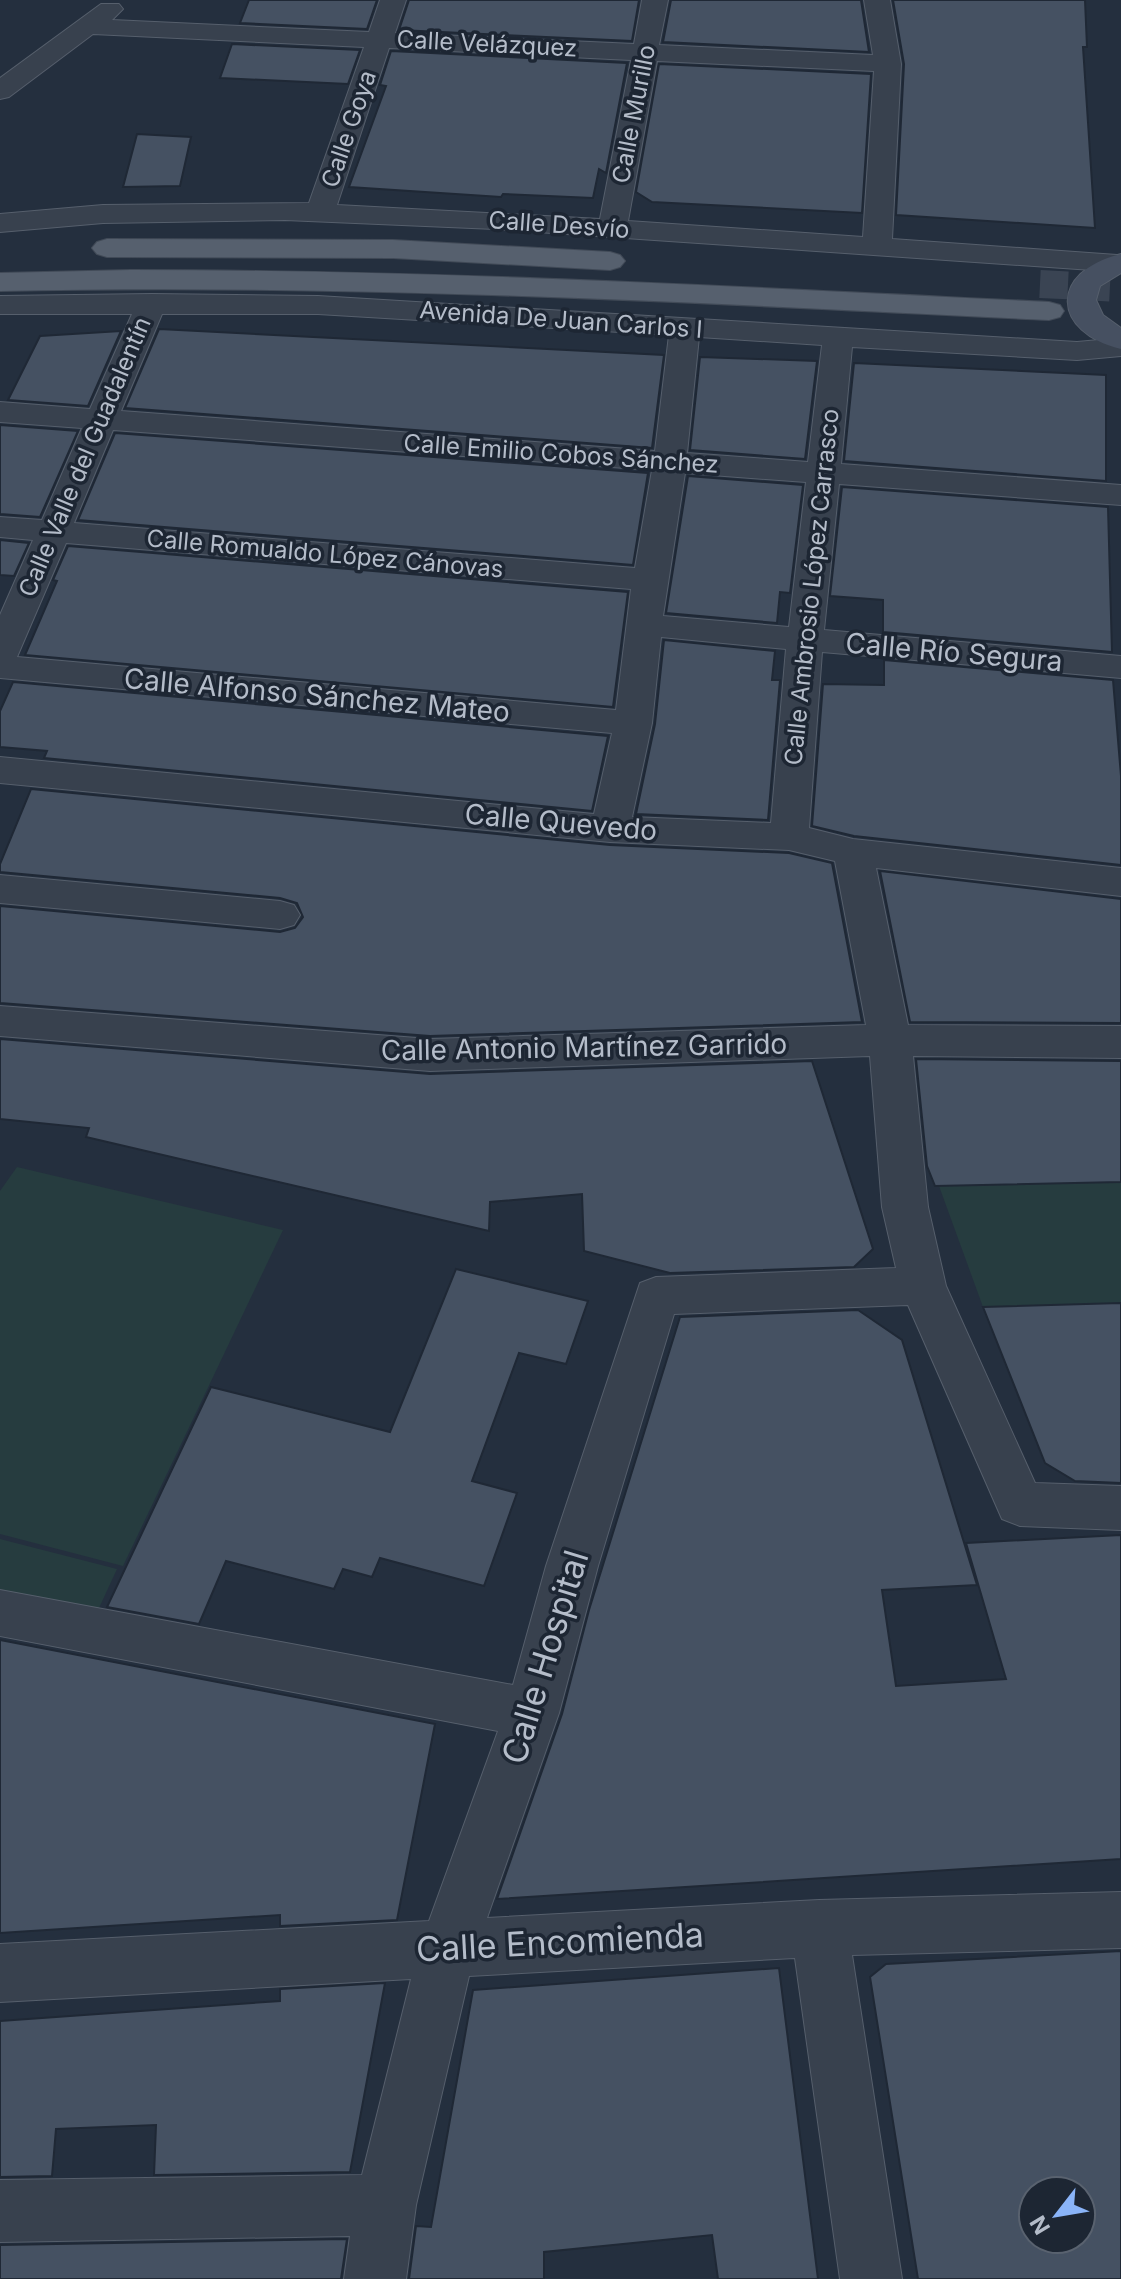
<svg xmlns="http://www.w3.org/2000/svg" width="1121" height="2279" font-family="Inter,sans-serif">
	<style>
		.green { fill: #263c3f }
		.building { fill: #455162; stroke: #1f2835; stroke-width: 2; fill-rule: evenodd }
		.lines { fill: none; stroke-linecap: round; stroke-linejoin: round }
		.primary-tunnel { stroke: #3a4453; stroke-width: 28; stroke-dasharray: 28 14; stroke-linecap: butt }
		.minor-casing { stroke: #565f6c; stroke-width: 2 }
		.secondary-casing { stroke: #565f6c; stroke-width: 2 }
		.primary-casing { stroke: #414a57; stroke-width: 2 }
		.minor { fill: #38414e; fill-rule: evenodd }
		.secondary { fill: #465061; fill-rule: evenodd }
		.primary { fill: #56606e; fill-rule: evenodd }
		.labels { text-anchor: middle; stroke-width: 7; stroke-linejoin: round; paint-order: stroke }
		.far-street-label { font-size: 24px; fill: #b4bcc9; stroke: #1d2633 }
		.street-label { font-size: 28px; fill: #b4bcc9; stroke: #1d2633 }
		.near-street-label { font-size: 34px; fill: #b4bcc9; stroke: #1d2633 }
	</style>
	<rect width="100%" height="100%" fill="#242f3e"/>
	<!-- green -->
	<g class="green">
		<polygon points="17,1167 283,1230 123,1566 0,1534 0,1191"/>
		<polygon points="1121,1182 1121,1303 983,1307 939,1186"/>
		<polygon points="0,1539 117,1569 93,1621 0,1602"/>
	</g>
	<!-- building -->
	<g class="building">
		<polygon points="249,0 377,0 367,29 240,23"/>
		<polygon points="409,0 639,0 632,41 399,30"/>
		<polygon points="671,0 861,0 869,52 663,42"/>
		<polygon points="893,0 1085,0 1087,47 1083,47 1095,228 896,215 904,64"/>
		<polygon points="232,44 360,50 348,84 220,78"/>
		<polygon points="391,51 627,63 606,173 599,169 593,198 503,194 501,197 349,187 386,86 380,85"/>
		<polygon points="659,64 871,74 862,213 652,202 636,192"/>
		<polygon points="137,134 191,137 180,186 123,187"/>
		<polygon points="159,329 664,355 652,448 125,408"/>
		<polygon points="121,331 88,406 8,400 40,336"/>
		<polygon points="700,357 817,361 805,459 690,450"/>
		<polygon points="854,363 1106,375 1106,481 844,461"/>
		<polygon points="0,425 78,431 40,517 0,514"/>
		<polygon points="115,433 648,473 633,565 78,520"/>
		<polygon points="688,476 803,485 790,593 780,592 777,623 666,613"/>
		<polygon points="842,487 1108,507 1112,652 883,632 883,600 830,596"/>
		<polygon points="0,540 29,543 14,576 0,575"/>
		<polygon points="68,546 628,592 613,707 25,655 57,581 53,580"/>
		<polygon points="664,640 775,651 772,680 780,680 768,820 636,814 655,724"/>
		<polygon points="884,660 1113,680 1121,776 1121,865 854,836 812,826 823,684 884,685"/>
		<polygon points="13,682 608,736 592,811 44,758 47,751 0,747 0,711"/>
		<polygon points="31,789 610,845 789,853 832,863 862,1022 430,1036 0,1003 0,906 280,932 295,928 303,917 297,903 280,898 0,872 0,864"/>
		<polygon points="880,871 1121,899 1121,1023 910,1022"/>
		<polygon points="0,1039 430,1074 812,1061 873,1249 854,1267 670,1273 584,1251 582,1194 490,1202 489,1231 86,1137 89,1128 0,1119"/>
		<polygon points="916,1059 1121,1061 1121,1182 935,1186 927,1166"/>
		<polygon points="456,1269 588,1301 566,1364 519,1353 472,1481 517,1493 484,1586 380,1558 372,1577 343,1569 334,1589 226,1561 199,1624 107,1607 211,1387 390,1432"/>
		<polygon points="1121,1303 1121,1483 1075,1481 1045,1463 983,1307"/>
		<polygon points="858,1310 902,1340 977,1585 882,1590 896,1686 1006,1679 966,1543 1121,1535 1121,1859 497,1899 562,1714 589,1610 680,1317"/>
		<polygon points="0,1640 435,1724 397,1920 280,1926 280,1915 0,1933"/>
		<path d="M 1121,1951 L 1121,2279 L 918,2279 L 870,1977 L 886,1964 ZM 1033,2191 L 1081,2191 L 1081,2239 L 1033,2239 Z"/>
		<polygon points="779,1968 818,2279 718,2279 712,2235 544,2252 544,2279 409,2279 416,2226 431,2227 473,1990"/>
		<polygon points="385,1983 350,2172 154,2175 156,2125 56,2129 52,2176 0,2177 0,2021 280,2001 280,1989"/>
		<polygon points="347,2239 341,2279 0,2279 0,2245"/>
	</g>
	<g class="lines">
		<!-- primary-tunnel -->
		<polyline class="primary-tunnel" points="1040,284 1121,288"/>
		<!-- minor casing -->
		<g class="minor-casing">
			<g id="minor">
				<path d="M 380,0 L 406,0 L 395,33 L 634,44 L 642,0 L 668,0 L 659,45 L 873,55 L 864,0 L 890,0 L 901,64 L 892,239 L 1117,255 L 1121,256 L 1121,272 L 495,229 L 285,220 L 103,223 L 0,232 L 0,214 L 103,205 L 309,203 L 364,47 L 93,34 L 9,97 L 0,99 L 0,78 L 101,4 L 119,4 L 123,9 L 112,20 L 369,32 ZM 389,48 L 631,60 L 600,219 L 337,205 ZM 657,61 L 874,71 L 863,237 L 628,221 Z"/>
				<path d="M 152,294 L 318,296 L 1077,342 L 1121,338 L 1121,356 L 1077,360 L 852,347 L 841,464 L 1121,485 L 1121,505 L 839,484 L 824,630 L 1121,656 L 1121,678 L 822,652 L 809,828 L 853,839 L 1121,868 L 1121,896 L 876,868 L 908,1025 L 1121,1026 L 1121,1058 L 913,1056 L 928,1207 L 946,1286 L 1035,1483 L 1121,1486 L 1121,1530 L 1020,1526 L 1002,1519 L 908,1305 L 674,1314 L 598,1566 L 559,1713 L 487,1918 L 819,1900 L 1121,1892 L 1121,1948 L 852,1955 L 902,2279 L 840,2279 L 795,1958 L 469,1976 L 416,2205 L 406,2279 L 344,2279 L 350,2236 L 0,2242 L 0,2180 L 362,2175 L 411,1979 L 0,2002 L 0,1944 L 429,1921 L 498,1731 L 0,1636 L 0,1590 L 513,1685 L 546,1566 L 640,1283 L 656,1277 L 896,1268 L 882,1207 L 870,1056 L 430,1071 L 0,1036 L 0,1006 L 430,1039 L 866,1025 L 835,861 L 789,850 L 610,842 L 0,783 L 0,757 L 594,814 L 612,733 L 0,678 L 0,615 L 33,540 L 0,537 L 0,517 L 42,520 L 82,428 L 0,422 L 0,402 L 90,409 L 132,314 L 0,314 L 0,296 ZM 162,314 L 318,314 L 669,335 L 655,451 L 121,411 ZM 699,337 L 822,345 L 808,462 L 687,453 ZM 113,430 L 652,470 L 635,568 L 74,523 ZM 685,473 L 806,482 L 789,627 L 663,616 ZM 66,543 L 631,589 L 616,710 L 17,657 ZM 661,637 L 786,649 L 771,823 L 632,817 L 652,723 Z"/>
				<polygon points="0,875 280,901 294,905 300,915 294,925 280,929 0,903"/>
			</g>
		</g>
		<!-- secondary casing -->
		<g class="secondary-casing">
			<path id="secondary" d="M 1121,254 L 1121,273 L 1100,286 L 1096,300 L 1103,315 L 1121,328 L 1121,349 C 1052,332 1048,272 1121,254 Z"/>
		</g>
		<!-- primary casing -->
		<g class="primary-casing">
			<g id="primary">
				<polygon points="107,239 393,240 610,252 620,255 625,261 620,267 610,270 393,258 107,257 97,254 92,248 97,242"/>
				<path d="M 131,270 C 438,270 743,287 1049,302 L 1060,305 L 1064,311 L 1060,317 L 1049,320 C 699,303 350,283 0,291 L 0,273 Z"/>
			</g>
		</g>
		<!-- minor -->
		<use href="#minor" class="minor"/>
		<!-- secondary -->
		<use href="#secondary" class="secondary"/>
		<!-- primary -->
		<use href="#primary" class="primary"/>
	</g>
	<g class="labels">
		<!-- far-street labels -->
		<g class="far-street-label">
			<text transform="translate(487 44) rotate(3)" y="8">Calle Velázquez</text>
			<text transform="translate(634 114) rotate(-79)" y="8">Calle Murillo</text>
			<text transform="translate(349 129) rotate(-71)" y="8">Calle Goya</text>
			<text transform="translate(559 225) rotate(4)" y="8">Calle Desvío</text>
			<text transform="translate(561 320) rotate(4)" y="8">Avenida De Juan Carlos I</text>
			<text transform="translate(561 454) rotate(4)" y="8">Calle Emilio Cobos Sánchez</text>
			<text transform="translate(85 457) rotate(-67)" y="8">Calle Valle del Guadalentín</text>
			<text transform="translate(325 554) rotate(5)" y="8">Calle Romualdo López Cánovas</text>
			<text transform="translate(812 587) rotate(-84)" y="8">Calle Ambrosio López Carrasco</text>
		</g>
		<!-- street labels -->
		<g class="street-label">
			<text transform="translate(954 652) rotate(5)" y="10">Calle Río Segura</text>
			<text transform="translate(317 695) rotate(5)" y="10">Calle Alfonso Sánchez Mateo</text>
			<text transform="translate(561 822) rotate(5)" y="10">Calle Quevedo</text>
			<text transform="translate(584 1047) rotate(-1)" y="10">Calle Antonio Martínez Garrido</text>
		</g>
		<!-- near-street labels -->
		<g class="near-street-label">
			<text transform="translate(545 1657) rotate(-73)" y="12">Calle Hospital</text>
			<text transform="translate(560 1942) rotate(-3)" y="12">Calle Encomienda</text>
		</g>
	</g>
	<!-- north arrow -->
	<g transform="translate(1057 2215) rotate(239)"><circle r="38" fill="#1d2633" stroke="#59626f" stroke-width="2"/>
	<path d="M0-6L14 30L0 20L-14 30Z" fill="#8ab4f8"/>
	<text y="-12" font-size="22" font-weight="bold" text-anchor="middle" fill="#b4bcc9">N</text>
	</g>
</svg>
